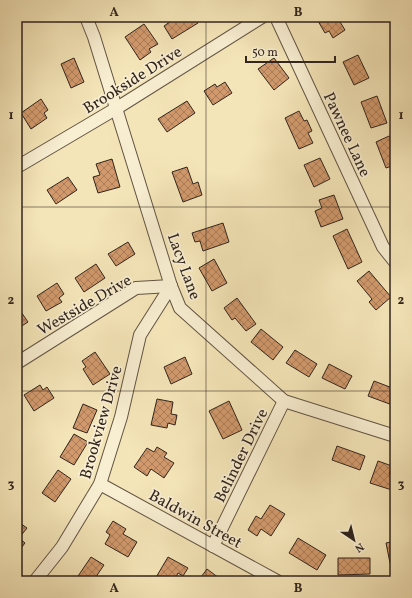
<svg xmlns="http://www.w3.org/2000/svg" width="412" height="598" font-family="Vollkorn,serif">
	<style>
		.building { fill: url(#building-cross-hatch); stroke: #31241e }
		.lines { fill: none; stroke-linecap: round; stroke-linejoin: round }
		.minor-casing { stroke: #625444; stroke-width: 14 }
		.minor { stroke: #f8eed1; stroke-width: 12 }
		.grid { fill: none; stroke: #31241e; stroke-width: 1; stroke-opacity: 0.55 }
		.labels { text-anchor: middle; stroke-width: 3.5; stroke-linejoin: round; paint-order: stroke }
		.street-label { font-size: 16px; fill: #31241e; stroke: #f8eed1 }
		.neatline { fill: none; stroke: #31241e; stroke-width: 1.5 }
		.grid-label { font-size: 13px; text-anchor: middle; font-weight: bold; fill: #31241e }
	</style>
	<defs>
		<pattern id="building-cross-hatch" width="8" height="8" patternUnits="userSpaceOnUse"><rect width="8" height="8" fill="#d1996c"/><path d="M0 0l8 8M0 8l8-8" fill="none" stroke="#aa7d58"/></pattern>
	</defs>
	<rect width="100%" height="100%" fill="#f4e5b8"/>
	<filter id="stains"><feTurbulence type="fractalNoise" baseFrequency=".005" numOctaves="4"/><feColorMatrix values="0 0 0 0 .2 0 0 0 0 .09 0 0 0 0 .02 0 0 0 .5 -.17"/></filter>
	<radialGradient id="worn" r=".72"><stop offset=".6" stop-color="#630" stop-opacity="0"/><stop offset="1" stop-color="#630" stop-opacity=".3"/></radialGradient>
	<!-- building -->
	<g class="building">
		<polygon points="177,17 194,17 198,23 172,39 164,26"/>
		<polygon points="325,17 337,17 345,30 333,38 329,31 325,33 318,21"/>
		<polygon points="144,24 158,44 149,49 151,52 140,60 125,37"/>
		<polygon points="358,55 369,78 354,85 343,62"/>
		<polygon points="74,58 84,82 71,88 61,64"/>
		<polygon points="274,58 289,78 274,90 258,69"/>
		<polygon points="225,82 232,93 213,105 204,91 215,84 217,87"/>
		<polygon points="377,96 387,123 371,128 361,102"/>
		<polygon points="41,99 48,110 44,113 47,118 31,129 21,113"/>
		<polygon points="187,101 195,113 167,132 158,119"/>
		<polygon points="299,111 304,121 307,120 312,131 308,133 313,143 299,149 285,118"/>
		<polygon points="389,136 395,147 395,165 386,168 376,142"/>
		<polygon points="320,158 330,179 314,187 304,165"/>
		<polygon points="112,159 120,187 98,193 93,177 100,175 96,164"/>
		<polygon points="187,167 193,184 198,182 202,195 183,202 172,172"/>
		<polygon points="68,177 77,190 56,204 47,190"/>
		<polygon points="334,195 343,219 321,227 315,211 322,208 319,200"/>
		<polygon points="223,223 229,242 203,251 200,241 195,242 192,233"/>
		<polygon points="347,229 362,262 348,269 333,236"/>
		<polygon points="128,242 135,254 116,266 108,254"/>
		<polygon points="214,259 227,283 212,291 199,268"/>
		<polygon points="96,264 105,278 84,292 75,278"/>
		<polygon points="369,271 391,297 376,310 369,302 372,299 357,281"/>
		<polygon points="57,283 64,294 59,298 62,302 46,311 37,296"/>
		<polygon points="237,298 256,324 246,331 235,318 232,320 224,308"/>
		<polygon points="17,306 28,322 17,329 17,332"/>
		<polygon points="261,329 283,347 273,360 251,342"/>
		<polygon points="295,350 317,364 309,377 286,363"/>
		<polygon points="95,352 110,374 93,385 83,369 86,367 82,361"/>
		<polygon points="185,357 192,374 171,384 164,367"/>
		<polygon points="329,364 352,376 345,389 322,378"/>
		<polygon points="374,381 395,389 395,406 368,396"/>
		<polygon points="40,385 43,390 47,387 54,398 34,411 24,395"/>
		<polygon points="157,399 173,402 171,414 177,415 175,425 168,423 167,428 151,425"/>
		<polygon points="229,401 242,430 223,439 209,411"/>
		<polygon points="83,404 97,410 87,433 73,428"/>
		<polygon points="74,434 88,442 74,465 60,457"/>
		<polygon points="337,446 365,456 360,470 332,460"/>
		<polygon points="157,447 167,453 164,457 174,463 164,478 151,469 147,476 134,467 147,448 154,452"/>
		<polygon points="378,461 392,466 389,474 395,477 395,491 370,483"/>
		<polygon points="58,470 71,479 55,502 42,493"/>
		<polygon points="270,505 285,514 271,536 261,529 257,536 248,530 256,516 261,519"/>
		<polygon points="17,521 27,528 19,538 25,543 18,552"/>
		<polygon points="113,521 126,529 123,534 137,542 128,557 105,544 110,535 106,532"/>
		<polygon points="298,538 326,555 317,570 289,553"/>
		<polygon points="395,541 395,562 390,563 386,543"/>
		<polygon points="91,557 104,565 93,581 79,581 76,579"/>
		<polygon points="168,557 188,568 183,576 178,573 174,581 158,581 155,579"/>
		<polygon points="338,558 370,558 370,574 338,575"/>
		<polygon points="207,569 223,581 198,581"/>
	</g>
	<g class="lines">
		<!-- minor casing -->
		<g class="minor-casing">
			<g id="minor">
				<polyline points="86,17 94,37 171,286 180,308 284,401 395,436"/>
				<polyline points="276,17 383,247 395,262"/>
				<polyline points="17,167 117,108 262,17"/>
				<polyline points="17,363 136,288 171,286"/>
				<polyline points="100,484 277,581"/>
				<polyline points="213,546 284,401"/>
				<polyline points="35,581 62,547 100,484 121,417 140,335 171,286"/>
			</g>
		</g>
		<!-- minor -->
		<use href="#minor" class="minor"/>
	</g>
	<!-- grid -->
	<path class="grid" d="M 206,17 L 206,581M 17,207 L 395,207M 17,391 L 395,391"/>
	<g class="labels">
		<!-- street labels -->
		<g class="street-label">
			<text transform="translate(132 79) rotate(-32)" y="6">Brookside Drive</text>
			<text transform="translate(348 134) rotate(65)" y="6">Pawnee Lane</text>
			<text transform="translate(185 266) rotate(70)" y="6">Lacy Lane</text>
			<text transform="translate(84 304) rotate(-30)" y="6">Westside Drive</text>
			<text transform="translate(100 422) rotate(-74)" y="6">Brookview Drive</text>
			<text transform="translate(240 455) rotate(-64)" y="6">Belinder Drive</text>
			<text transform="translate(196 518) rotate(29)" y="6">Baldwin Street</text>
		</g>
	</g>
	<!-- margin -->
	<rect width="412" height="598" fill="none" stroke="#f4e5b8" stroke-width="44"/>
	<!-- north arrow -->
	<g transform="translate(354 540) rotate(145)" stroke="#f8eed1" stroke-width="3" paint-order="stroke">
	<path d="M0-3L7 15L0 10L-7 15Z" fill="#31241e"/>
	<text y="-6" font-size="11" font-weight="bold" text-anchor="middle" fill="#31241e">N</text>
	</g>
	<!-- scale -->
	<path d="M246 56v6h89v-6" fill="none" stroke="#31241e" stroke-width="2"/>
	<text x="252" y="56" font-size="12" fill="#31241e" stroke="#f8eed1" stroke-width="3" paint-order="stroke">50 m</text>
	<rect x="22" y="22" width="368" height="554" class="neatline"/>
	<g class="grid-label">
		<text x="114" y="16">A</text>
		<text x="298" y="16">B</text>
		<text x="11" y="119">1</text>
		<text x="401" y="119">1</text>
		<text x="11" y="304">2</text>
		<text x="401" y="304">2</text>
		<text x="11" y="488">3</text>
		<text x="401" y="488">3</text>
		<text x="114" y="592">A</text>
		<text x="298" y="592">B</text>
	</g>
	<rect width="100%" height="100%" filter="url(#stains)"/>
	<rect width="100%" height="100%" fill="url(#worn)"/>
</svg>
